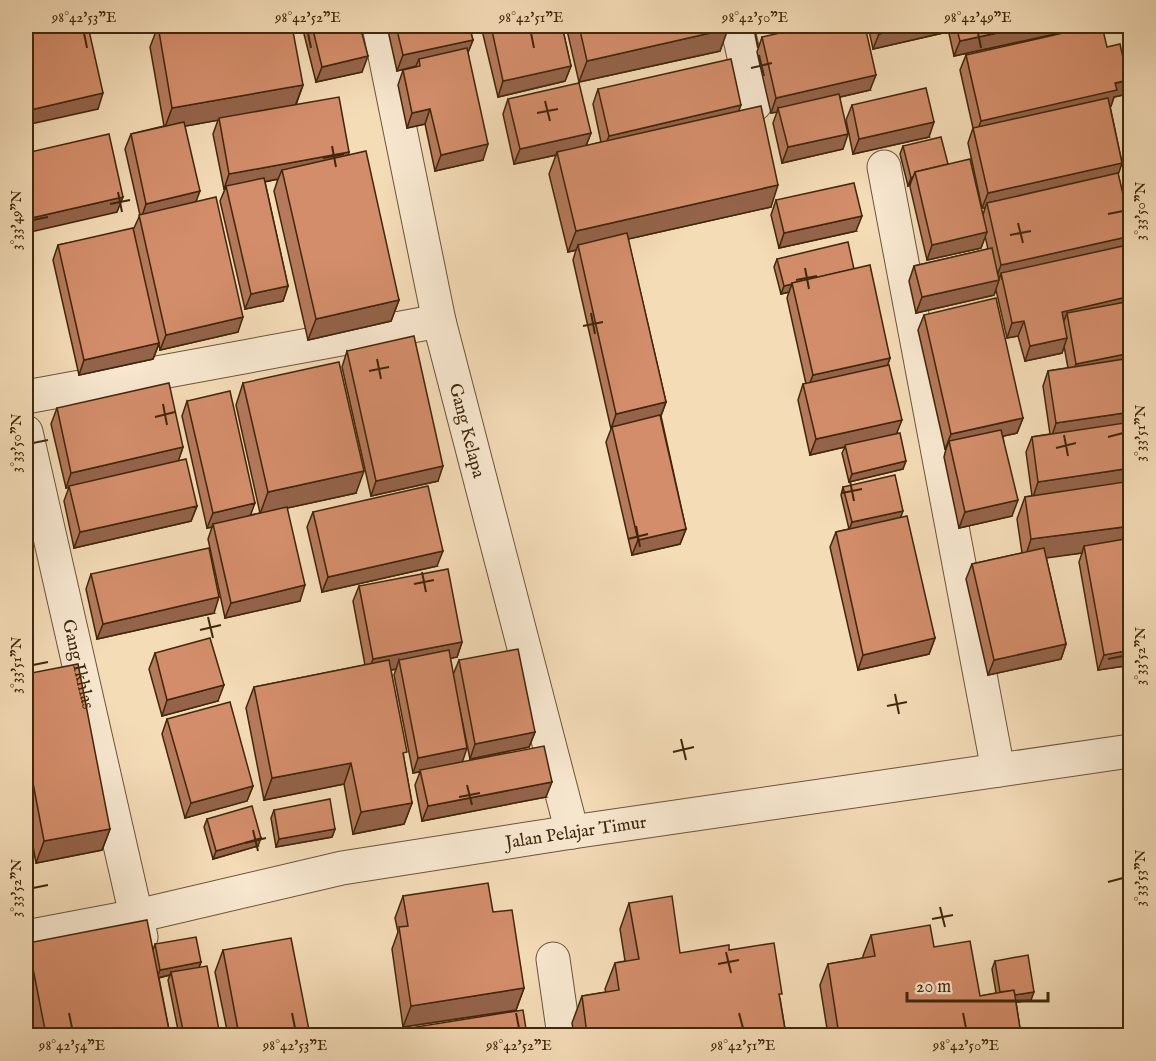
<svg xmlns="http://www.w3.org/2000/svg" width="1156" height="1061" font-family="'IM FELL English',serif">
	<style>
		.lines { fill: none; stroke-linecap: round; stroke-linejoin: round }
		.minor-casing { stroke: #6c5536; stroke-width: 35 }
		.minor { stroke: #f8e8d0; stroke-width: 33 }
		.wall { fill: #b5795b; stroke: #3f280b; stroke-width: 1.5 }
		.shaded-wall { fill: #94634a; stroke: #3f280b; stroke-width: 1.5 }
		.building { fill: #d38d6a; stroke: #3f280b; stroke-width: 1.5 }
		.ticks { fill: none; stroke: #3f280b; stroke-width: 2 }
		.labels { text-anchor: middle; stroke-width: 4.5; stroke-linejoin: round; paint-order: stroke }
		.street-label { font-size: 18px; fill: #3f280b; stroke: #f8e8d0 }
		.neatline { fill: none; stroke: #3f280b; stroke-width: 2 }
		.ticks-label { font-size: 15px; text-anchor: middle; fill: #3f280b }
	</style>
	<rect width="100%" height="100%" fill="#f4dcb7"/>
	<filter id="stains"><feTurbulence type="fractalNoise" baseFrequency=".00333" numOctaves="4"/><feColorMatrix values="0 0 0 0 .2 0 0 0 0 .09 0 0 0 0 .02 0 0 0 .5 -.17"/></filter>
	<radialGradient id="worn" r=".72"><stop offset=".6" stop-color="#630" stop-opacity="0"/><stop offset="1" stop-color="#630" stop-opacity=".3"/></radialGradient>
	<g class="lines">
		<!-- minor casing -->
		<g class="minor-casing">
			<g id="minor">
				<path id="s1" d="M 379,26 L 439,321 L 572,832"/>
				<polyline points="737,26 755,104"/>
				<polyline points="884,167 998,770"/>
				<polyline points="26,397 439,321"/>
				<path id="s2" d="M 26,432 L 141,937"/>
				<path id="s3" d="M 26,937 L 137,916 L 342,868 L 572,832 L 1130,751"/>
				<polyline points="553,959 564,1036"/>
			</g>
		</g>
		<!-- minor -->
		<use href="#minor" class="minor"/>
	</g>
	<!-- wall -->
	<g class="wall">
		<polygon points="158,26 303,85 296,105 349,152 348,155 399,300 391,321 308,340 274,191 278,179 265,182 288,286 283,301 245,309 220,201 225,189 224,189 213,134 218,120 185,126 196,202 238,332 160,350 159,344 153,359 79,375 53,260 58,245 133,230 140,215 125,149 131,134 164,126 150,47"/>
		<polygon points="302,26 360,26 362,72 316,82"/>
		<polygon points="387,26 469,26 473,40 468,52 483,160 435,171 425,124 407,128 398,85 403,70 416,66 397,71"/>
		<polygon points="481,26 562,26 571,66 565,81 498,97"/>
		<polygon points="566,26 727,26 720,51 579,82"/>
		<polygon points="868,26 1092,26 954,56 948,29 947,32 873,49"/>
		<polygon points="762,37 870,90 840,97 843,149 782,163 773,123 777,112 771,113 757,52"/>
		<polygon points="1107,47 1123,95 1114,97 1111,106 1110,106 1122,163 1118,174 1131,228 1131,241 1127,251 1125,252 1131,665 1098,670 1079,562 1082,553 1046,557 1066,644 1061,659 988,675 966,579 972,564 1022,553 1017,519 1025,497 1032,496 1026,452 1032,437 1050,434 1043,386 1048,371 1068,368 1064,346 1062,353 1025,361 1018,336 1007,338 996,290 994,295 916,313 909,281 914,266 988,249 985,236 981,248 927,260 910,187 910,185 908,186 900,154 903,146 948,164 983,215 985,208 982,208 968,143 973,128 960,70 966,55"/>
		<polygon points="598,89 739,111 771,207 628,239 666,402 661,416 686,529 680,544 632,555 606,442 611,429 573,260 576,250 568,252 549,174 556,155 514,164 503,114 508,99 591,133 586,146 601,142 593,104"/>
		<polygon points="852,105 929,137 853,154 846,120"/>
		<polygon points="776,200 856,231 779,248 771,215"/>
		<polygon points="777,259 854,269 890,358 887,366 903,469 849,482 842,453 845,447 810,455 798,400 803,384 806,384 787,298 789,292 781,294 774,267"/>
		<polygon points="924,315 1023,418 1017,433 1003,436 1012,516 959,528 944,457 946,449 945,449 918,330"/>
		<polygon points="347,351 438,481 371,496 342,367"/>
		<polygon points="243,383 356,493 287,508 300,601 225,618 208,539 212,527 207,528 182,416 187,401 250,515 260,513 236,405"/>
		<polygon points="57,408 183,447 178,461 197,506 191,521 74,548 64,501 69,487 66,488 51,424"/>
		<polygon points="843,487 900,518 935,638 929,654 858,670 830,547 836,532 849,529 841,495"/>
		<polygon points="313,512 437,566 322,592 307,527"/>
		<polygon points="91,574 214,613 97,639 86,589"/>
		<polygon points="359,586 462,642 457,657 450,658 453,675 459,660 535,732 529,747 470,759 458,700 462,762 546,797 422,821 415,785 420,772 413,773 394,675 396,669 391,670 404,759 412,803 404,824 353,834 344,784 264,800 246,708 254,687 365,665 353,601"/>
		<polygon points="155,653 218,701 162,716 149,669"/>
		<polygon points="26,674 110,829 102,850 36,863 26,808"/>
		<polygon points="167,719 253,786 247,801 185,818 162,734"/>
		<polygon points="274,810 335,829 332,837 276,847 271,818"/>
		<polygon points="207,819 258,846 213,859 204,827"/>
		<polygon points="403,896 493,912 524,988 516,1010 403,1027 392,949 398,932 395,918"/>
		<polygon points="629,903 680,953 729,950 780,998 786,1035 574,1035 572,1023 582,996 606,992 605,989 615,963 625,961 620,929"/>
		<polygon points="871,935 934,947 980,996 996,993 992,969 995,961 1031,1000 1016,1002 1021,1035 828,1035 820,985 828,964 863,958 863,956"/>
		<polygon points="28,943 153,950 155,944 201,962 199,967 216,1035 179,1035 168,980 170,975 159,978 170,1035 34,1035 26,994 26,949"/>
		<polygon points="223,950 310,1035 228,1035 215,972"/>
	</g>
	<!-- shaded-wall -->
	<g class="shaded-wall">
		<polygon points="914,26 949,26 947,32 873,49 879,34"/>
		<polygon points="1029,26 1092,26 954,56 960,41"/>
		<polygon points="728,29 720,51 579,82 587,61"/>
		<polygon points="473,40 467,55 419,59 416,66 397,71 403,55"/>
		<polygon points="368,56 362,72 316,82 322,67"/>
		<polygon points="571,66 565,81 498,97 503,81"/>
		<polygon points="876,75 870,90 779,111 778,108 777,112 771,113 776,98"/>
		<polygon points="1128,80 1123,95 1114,97 1111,106 975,136 981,121"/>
		<polygon points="303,85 295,106 164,130 172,108"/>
		<polygon points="103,93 98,109 26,125 26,111"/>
		<polygon points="741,105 735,121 603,151 609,136"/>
		<polygon points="430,109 425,124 407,128 412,113"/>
		<polygon points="934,122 929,137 853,154 859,139"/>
		<polygon points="591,133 585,148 557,152 556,155 514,164 520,149"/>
		<polygon points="848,134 843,149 782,163 788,147"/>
		<polygon points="488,144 483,160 435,171 441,155"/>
		<polygon points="349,152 344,167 282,170 278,179 227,189 226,186 225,189 224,189 229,174"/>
		<polygon points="1122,163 1117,178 987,203 985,208 982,208 988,193"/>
		<polygon points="913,177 910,185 908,186 911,178"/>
		<polygon points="778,185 771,207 579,250 578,245 576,250 568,252 576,231"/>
		<polygon points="200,191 194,207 141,219 146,204"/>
		<polygon points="123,197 117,212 26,233 26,223 27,219"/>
		<polygon points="862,216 856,231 779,248 784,233"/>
		<polygon points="987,232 981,248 927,260 932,245"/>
		<polygon points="1131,236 1131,241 1127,251 1002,279 1001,273 999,280 995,281 1001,265"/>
		<polygon points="999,280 994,295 916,313 922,297"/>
		<polygon points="792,284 789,292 781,294 784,286"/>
		<polygon points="288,286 283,301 245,309 251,294"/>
		<polygon points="1131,296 1131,307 1067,313 1062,326 1062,312"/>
		<polygon points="399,300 391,321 308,340 316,319"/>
		<polygon points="243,317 238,332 160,350 166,335"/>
		<polygon points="1024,321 1018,336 1007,338 1012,323"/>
		<polygon points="1067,338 1062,353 1025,361 1030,346"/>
		<polygon points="159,343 153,359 79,375 84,360"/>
		<polygon points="1131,353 1131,368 1070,379 1076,364"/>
		<polygon points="890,358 885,373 807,390 813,375"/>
		<polygon points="666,402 660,418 612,427 611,429 616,414"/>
		<polygon points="1131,412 1131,426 1051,439 1056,423"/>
		<polygon points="1023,418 1017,433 951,448 949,441 946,449 945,449 951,434"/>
		<polygon points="902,420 896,435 810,455 816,439"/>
		<polygon points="183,447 178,462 66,488 71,473"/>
		<polygon points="906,461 903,469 849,482 852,474"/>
		<polygon points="443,466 438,481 371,496 376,481"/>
		<polygon points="1131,468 1131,482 1033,497 1038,482"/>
		<polygon points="364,471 356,493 260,514 268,492"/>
		<polygon points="1018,500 1012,516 959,528 965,512"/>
		<polygon points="255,503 249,519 213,524 212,527 207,528 213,513"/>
		<polygon points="197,506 191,521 74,548 80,532"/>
		<polygon points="903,511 900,519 849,530 852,522"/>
		<polygon points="1131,526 1131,546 1084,546 1082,553 1024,561 1031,539"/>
		<polygon points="686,529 680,544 632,555 638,540"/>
		<polygon points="443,551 437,566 322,592 328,577"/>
		<polygon points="305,585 300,601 225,618 231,603"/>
		<polygon points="219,597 214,613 97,639 103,624"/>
		<polygon points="935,638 929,654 858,670 863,655"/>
		<polygon points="33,639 27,655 26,655 26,641"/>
		<polygon points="462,642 457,657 401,668 399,660 396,669 367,675 373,659"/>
		<polygon points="1066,644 1061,659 988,675 994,660"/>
		<polygon points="1131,650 1131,665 1098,670 1104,655"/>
		<polygon points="224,685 218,701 162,716 167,700"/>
		<polygon points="535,732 529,747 470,759 475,744"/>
		<polygon points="467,748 462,763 413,773 418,758"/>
		<polygon points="351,763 344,784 264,800 272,778"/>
		<polygon points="552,782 546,797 422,821 428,806"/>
		<polygon points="253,786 247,801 185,818 191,803"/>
		<polygon points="412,803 404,824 353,834 361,812"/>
		<polygon points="110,829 102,850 36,863 44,841"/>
		<polygon points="335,829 332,837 276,847 279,839"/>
		<polygon points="261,838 258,846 213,859 216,851"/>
		<polygon points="201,962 198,970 171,972 170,975 157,978 160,970"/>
		<polygon points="524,988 516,1010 403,1027 411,1006"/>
		<polygon points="1034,992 1031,1000 997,1005 1000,997"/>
		<polygon points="625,1028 622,1035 587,1035 587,1034"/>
		<polygon points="219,1030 216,1035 187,1035"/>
	</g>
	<!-- building -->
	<g class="building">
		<polygon points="26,26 88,26 103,93 26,111"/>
		<polygon points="158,26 292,26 303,85 172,108"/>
		<polygon points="312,26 360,26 368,56 322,67"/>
		<polygon points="396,26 469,26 473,40 403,55"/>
		<polygon points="491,26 562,26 571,66 503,81"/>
		<polygon points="579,26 727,26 728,29 587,61"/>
		<polygon points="811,26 865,26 876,75 776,98 762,37"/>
		<polygon points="877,26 914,26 879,34"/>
		<polygon points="956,26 1029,26 960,41"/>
		<polygon points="1094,26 1102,26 1107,47 1120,44 1128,80 1115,83 1117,90 981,121 966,55"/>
		<polygon points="467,48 488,144 441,155 430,109 412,113 403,70 420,66 419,59"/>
		<polygon points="731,59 741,105 609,136 598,89"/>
		<polygon points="579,83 591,133 520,149 508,99"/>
		<polygon points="926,88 934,122 859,139 852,105"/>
		<polygon points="839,94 848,134 788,147 778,108"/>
		<polygon points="339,97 349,152 229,174 219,118"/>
		<polygon points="1108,98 1122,163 988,193 973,128"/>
		<polygon points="761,106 778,185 576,231 557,152"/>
		<polygon points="184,122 200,191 146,204 131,134"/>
		<polygon points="109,134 123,197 27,219 26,212 26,153"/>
		<polygon points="941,137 948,164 915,172 913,177 911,178 903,146"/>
		<polygon points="366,151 399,300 316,319 282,170"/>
		<polygon points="970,159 987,232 932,245 915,172"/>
		<polygon points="1118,173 1131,228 1131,236 1001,265 987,203"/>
		<polygon points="264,178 288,286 251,294 226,186"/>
		<polygon points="854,183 862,216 784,233 776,200"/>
		<polygon points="216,197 243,317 166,335 139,215"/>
		<polygon points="133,228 159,343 84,360 58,245"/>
		<polygon points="627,233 666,402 616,414 578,245"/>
		<polygon points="848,242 854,269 792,283 792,284 784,286 777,259"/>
		<polygon points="1123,246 1131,278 1131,296 1062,312 1067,338 1030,346 1024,321 1012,323 1001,273"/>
		<polygon points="992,248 999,280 922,297 914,266"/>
		<polygon points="870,265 890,358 813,375 792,283"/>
		<polygon points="996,298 1023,418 951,434 924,315"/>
		<polygon points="1131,301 1131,353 1076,364 1067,313"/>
		<polygon points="414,336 443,466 376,481 347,351"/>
		<polygon points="1131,358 1131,412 1056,423 1048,371"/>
		<polygon points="339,362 364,471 268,492 243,383"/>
		<polygon points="889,365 902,420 816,439 803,384"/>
		<polygon points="169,383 183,447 71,473 57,408"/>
		<polygon points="230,391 255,503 213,513 187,401"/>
		<polygon points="660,415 686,529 638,540 612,427"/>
		<polygon points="1131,422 1131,468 1038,482 1032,437"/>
		<polygon points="1001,430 1018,500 965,512 949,441"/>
		<polygon points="900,433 906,461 852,474 845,445"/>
		<polygon points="186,459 197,506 80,532 69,486"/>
		<polygon points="895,475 903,511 852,522 843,487"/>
		<polygon points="1131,481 1131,526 1031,539 1025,497"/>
		<polygon points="428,486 443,551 328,577 313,512"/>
		<polygon points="287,507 305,585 231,603 213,524"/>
		<polygon points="907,516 935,638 863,655 836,532"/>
		<polygon points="1131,538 1131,650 1104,655 1084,546"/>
		<polygon points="209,548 219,597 103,624 91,574"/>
		<polygon points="1044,548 1066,644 994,660 972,564"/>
		<polygon points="448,569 462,642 373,659 359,586"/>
		<polygon points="26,594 33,639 26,641"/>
		<polygon points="210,638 224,685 167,700 155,653"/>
		<polygon points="518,649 535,732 475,744 459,660"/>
		<polygon points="449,650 467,748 418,758 399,660"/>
		<polygon points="389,660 407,752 403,753 412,803 361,812 351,763 272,778 254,687"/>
		<polygon points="78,664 110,829 44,841 26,746 26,674"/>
		<polygon points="230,702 253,786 191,803 167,719"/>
		<polygon points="544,746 552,782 428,806 420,770"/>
		<polygon points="330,799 335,829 279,839 274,810"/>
		<polygon points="252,806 261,838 216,851 207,819"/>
		<polygon points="488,883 493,912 512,910 524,988 411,1006 399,927 408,926 403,896"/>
		<polygon points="672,896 680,953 729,945 729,950 774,943 782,994 779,994 786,1035 626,1035 625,1028 587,1034 582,996 619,990 615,963 639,959 629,903"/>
		<polygon points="147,920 170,1035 46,1035 28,943"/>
		<polygon points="930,925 934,947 970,941 980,996 1014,990 1021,1035 839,1035 828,964 875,956 871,935"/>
		<polygon points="196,937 201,962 160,970 155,944"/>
		<polygon points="291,938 310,1035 239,1035 223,950"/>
		<polygon points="1028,955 1034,992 1015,995 1014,990 1000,992 995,961"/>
		<polygon points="207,966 219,1030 184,1035 171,972"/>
		<polygon points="523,1010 527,1035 398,1035 397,1030"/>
		<polygon points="26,1017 30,1035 26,1035"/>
	</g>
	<!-- ticks -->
	<path class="ticks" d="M 84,33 L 87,48M 308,33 L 311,48M 531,33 L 534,48M 755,33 L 758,48M 978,33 L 981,48M 759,55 L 764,76M 751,68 L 772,63M 545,101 L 550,121M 537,113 L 558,109M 332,146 L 336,167M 323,158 L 344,154M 118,192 L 122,212M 110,204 L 130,200M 1108,214 L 1123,211M 33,220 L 48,217M 1018,223 L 1023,243M 1010,235 L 1031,231M 805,268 L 809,289M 796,280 L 817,276M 591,313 L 595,334M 583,326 L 603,322M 377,359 L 381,379M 369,371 L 389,367M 163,404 L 167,425M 155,417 L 175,412M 1064,435 L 1068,456M 1108,437 L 1123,433M 33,443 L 48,440M 1056,448 L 1076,443M 850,481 L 854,501M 842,493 L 862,489M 636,526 L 640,547M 628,539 L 648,534M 422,572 L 426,592M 414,584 L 434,580M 208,617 L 213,638M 200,630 L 221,625M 1108,659 L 1123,656M 33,665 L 48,662M 895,694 L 899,714M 887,706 L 907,702M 681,739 L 686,760M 673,752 L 694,747M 467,785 L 472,805M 459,797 L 480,793M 253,830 L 258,851M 245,843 L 266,838M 1108,882 L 1123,878M 33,888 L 48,885M 940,907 L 945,927M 932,919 L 953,915M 726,952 L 731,973M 718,964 L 739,960M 69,1013 L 72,1028M 292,1013 L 295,1028M 516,1013 L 519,1028M 739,1013 L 743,1028M 963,1013 L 966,1028"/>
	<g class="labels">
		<!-- street labels -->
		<g class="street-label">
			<text dy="6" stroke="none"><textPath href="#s1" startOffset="414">Gang Kelapa</textPath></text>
			<text dy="6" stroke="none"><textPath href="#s2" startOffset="238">Gang Ikhlas</textPath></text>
			<text dy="6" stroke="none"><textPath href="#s3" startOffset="560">Jalan Pelajar Timur</textPath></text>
		</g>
	</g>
	<!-- margin -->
	<rect width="1156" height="1061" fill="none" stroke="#f4dcb7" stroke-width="66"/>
	<!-- scale -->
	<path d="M907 992v9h141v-9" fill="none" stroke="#3f280b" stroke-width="3"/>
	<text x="916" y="992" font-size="18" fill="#3f280b" stroke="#f8e8d0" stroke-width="4.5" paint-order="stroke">20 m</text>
	<rect x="33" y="33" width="1090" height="995" class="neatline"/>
	<g class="ticks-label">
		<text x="84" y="22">98°42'53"E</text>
		<text x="308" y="22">98°42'52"E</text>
		<text x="531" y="22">98°42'51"E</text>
		<text x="755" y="22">98°42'50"E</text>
		<text x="978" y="22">98°42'49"E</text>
		<text transform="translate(1140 211) rotate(-90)" y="5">3°33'50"N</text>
		<text transform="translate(16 220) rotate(-90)" y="5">3°33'49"N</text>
		<text transform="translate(1140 433) rotate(-90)" y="5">3°33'51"N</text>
		<text transform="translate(16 443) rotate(-90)" y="5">3°33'50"N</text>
		<text transform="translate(1140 656) rotate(-90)" y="5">3°33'52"N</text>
		<text transform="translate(16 665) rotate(-90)" y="5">3°33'51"N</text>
		<text transform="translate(1140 878) rotate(-90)" y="5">3°33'53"N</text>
		<text transform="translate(16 888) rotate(-90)" y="5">3°33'52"N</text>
		<text x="72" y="1050">98°42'54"E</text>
		<text x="295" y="1050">98°42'53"E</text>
		<text x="519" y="1050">98°42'52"E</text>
		<text x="743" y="1050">98°42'51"E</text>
		<text x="966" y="1050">98°42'50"E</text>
	</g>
	<rect width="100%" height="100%" filter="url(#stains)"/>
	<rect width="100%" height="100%" fill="url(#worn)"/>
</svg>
